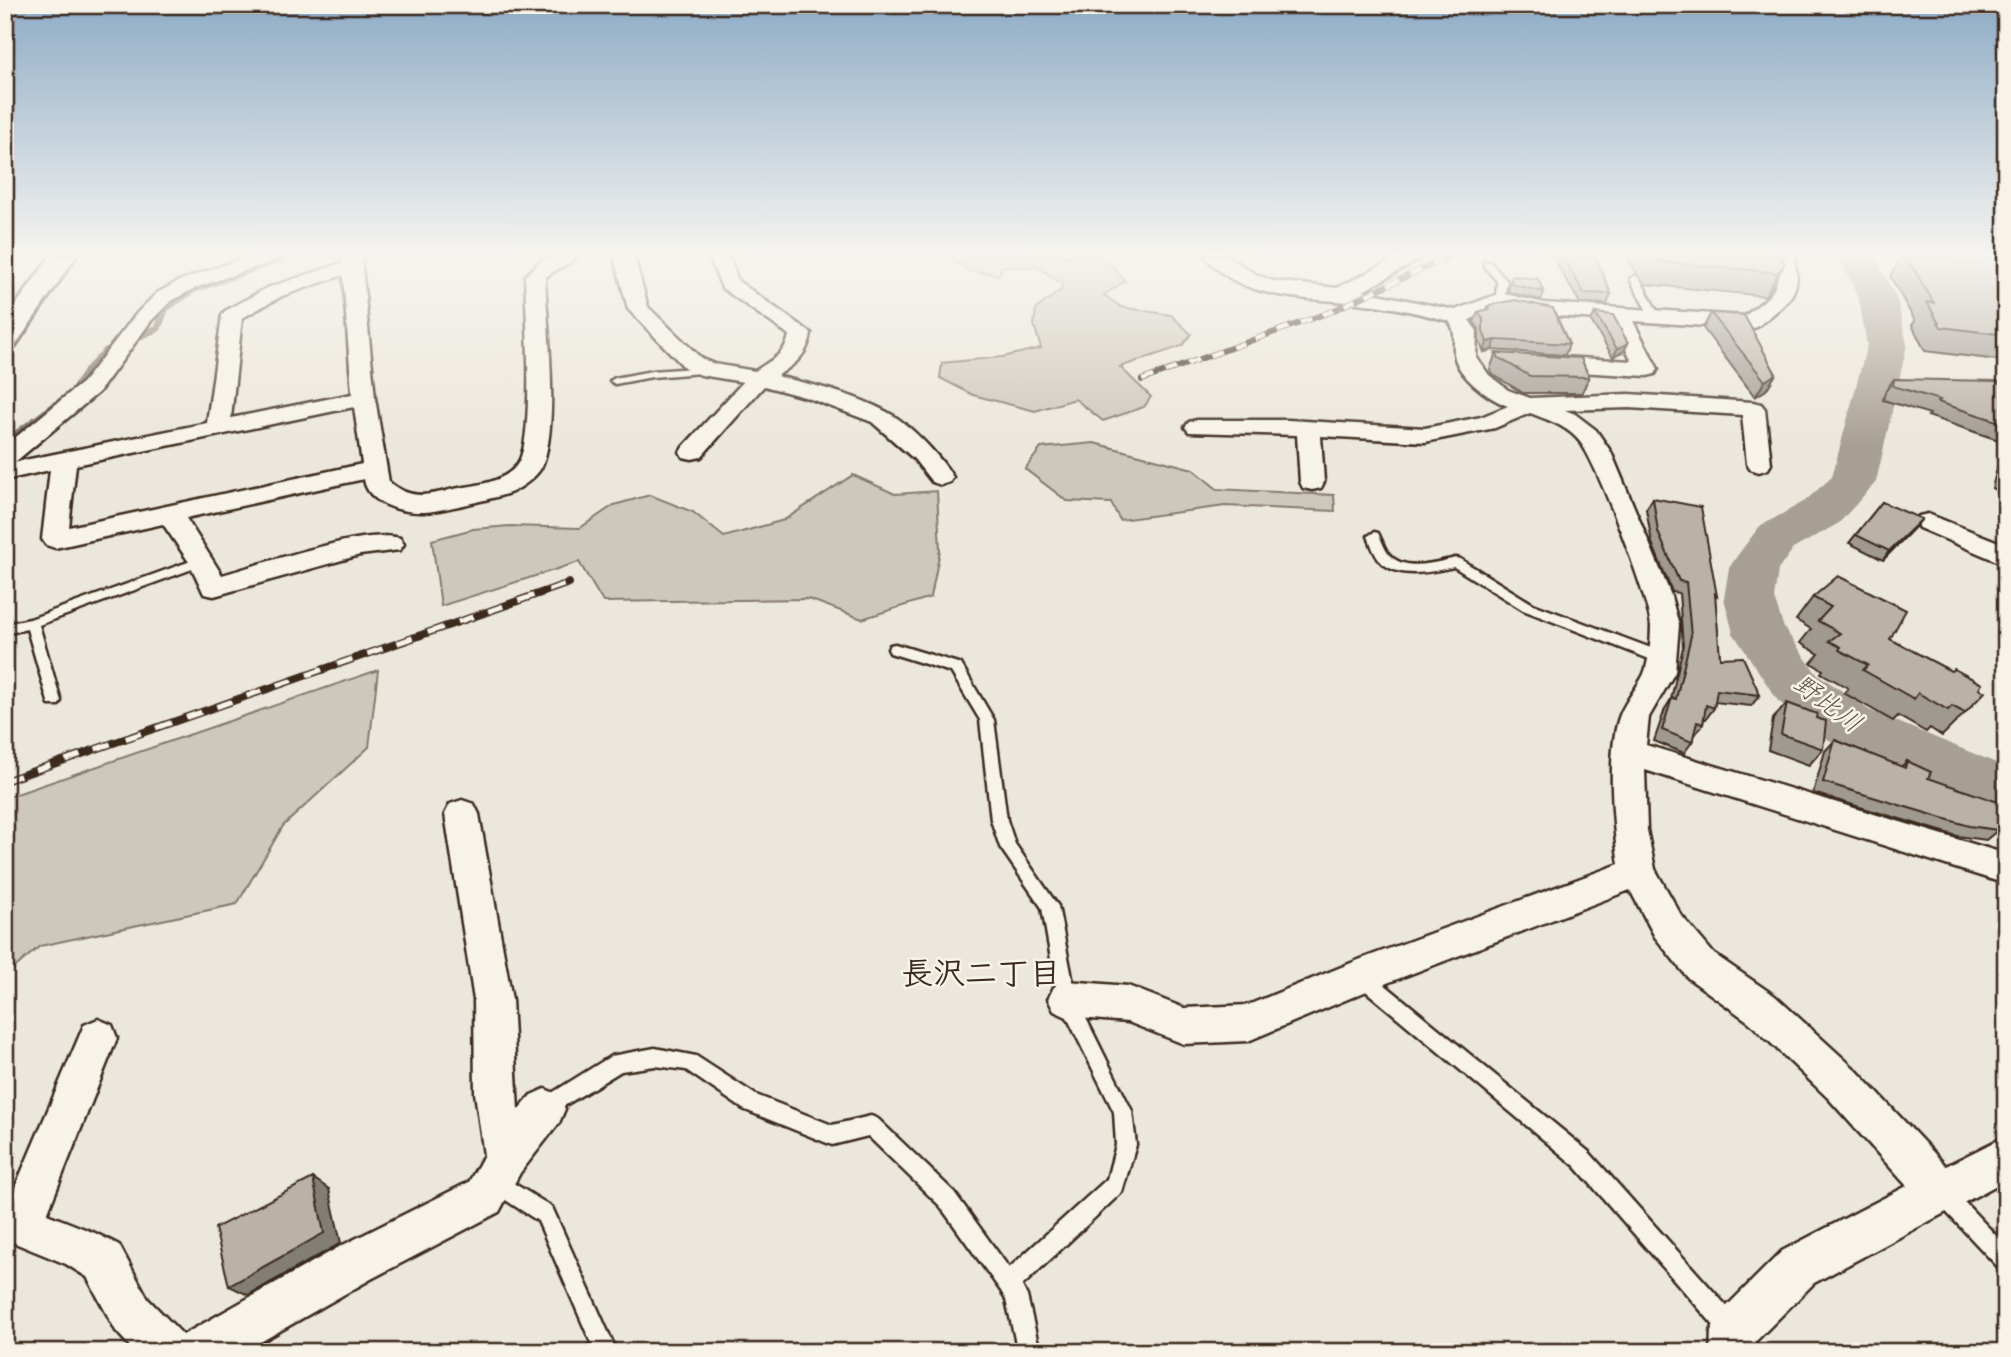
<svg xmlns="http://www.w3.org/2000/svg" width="2011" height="1357" font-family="'Indie Flower','Klee One',sans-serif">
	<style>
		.green { fill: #cec8bc; stroke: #84796d; stroke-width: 2 }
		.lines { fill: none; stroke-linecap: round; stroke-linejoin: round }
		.stream { stroke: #7c7064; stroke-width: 7 }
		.river { fill: #a89f93; fill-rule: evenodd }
		.service-casing { stroke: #3b2a1e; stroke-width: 5 }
		.minor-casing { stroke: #3b2a1e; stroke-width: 5 }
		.primary-casing { stroke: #3b2a1e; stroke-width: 6 }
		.service { fill: #f7f3e8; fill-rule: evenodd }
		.minor { fill: #f7f3e8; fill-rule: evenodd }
		.primary { fill: #f7f3e8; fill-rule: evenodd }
		.rail-far1-casing { stroke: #3b2a1e; stroke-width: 6 }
		.rail-casing { stroke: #3b2a1e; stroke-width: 8 }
		.rail-far1 { stroke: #f7f3e8; stroke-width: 4.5; stroke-dasharray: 12; stroke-linecap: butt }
		.rail { stroke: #f7f3e8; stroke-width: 5; stroke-dasharray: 16; stroke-linecap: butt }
		.wall { fill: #a09990; stroke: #3b2a1e; stroke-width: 2 }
		.shaded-wall { fill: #827d75; stroke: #3b2a1e; stroke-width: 2 }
		.building { fill: #bab2a7; stroke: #3b2a1e; stroke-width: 2 }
		.labels { text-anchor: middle; stroke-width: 5; stroke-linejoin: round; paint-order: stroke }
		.water-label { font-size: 26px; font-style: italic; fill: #615347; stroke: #f7f3e8 }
		.near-neighbourhood-label { font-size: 32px; font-weight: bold; fill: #3b2a1e; stroke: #f7f3e8 }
	</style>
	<rect width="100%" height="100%" fill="#ece7dc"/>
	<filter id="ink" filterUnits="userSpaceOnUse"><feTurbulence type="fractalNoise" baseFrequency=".0143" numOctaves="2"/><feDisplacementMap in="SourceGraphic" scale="14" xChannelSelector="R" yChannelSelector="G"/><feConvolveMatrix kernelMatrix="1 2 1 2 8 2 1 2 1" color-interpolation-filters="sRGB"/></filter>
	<g filter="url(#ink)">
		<!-- green -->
		<g class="green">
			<polygon points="945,256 1098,256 1109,262 1125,281 1104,295 1121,307 1171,315 1191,334 1182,346 1120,367 1151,397 1144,407 1103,421 1075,399 1035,411 973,395 940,378 942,363 1002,357 1041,348 1034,325 1036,309 1061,290 1062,284 1038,267 1002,266 999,275 970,271"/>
			<polygon points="1094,443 1193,469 1217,489 1334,495 1335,511 1225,506 1120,520 1111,503 1067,501 1025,469 1041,448"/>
			<polygon points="853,475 895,494 937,491 940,550 931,597 862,619 809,599 603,602 579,562 441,606 432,540 473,529 510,526 580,528 614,505 650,495 693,512 724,537 784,520"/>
			<polygon points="378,670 369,747 283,826 237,904 40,946 5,976 5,798"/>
		</g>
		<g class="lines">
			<!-- stream -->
			<g class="stream">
				<polyline points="140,336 158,328 166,308 193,290 291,256"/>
				<polyline points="5,442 73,392 87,371 106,351"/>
			</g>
			<!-- river -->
			<polygon class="river" points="1839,256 1874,256 1897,299 1907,345 1876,482 1839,523 1793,549 1778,570 1774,598 1784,628 1816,673 1869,710 2006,767 2006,817 1829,740 1778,701 1733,633 1724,598 1729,568 1737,556 1759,527 1805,501 1832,477 1867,345 1859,299"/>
			<!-- service casing -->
			<g class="service-casing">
				<g id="service">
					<polygon points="1484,262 1490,262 1507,281 1504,301 1496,299 1497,281 1484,266"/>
					<polygon points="1635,276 1640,279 1659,315 1657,317 1649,315 1630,279"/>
					<polygon points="709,367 714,370 713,372 652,377 615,384 610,381 615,378 652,371"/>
					<path d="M 1374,532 L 1378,533 C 1382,540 1384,549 1389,554 C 1405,573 1436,562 1456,558 L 1460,559 L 1533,604 L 1667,654 L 1669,658 L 1662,663 L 1657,662 L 1523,610 L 1454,567 C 1431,572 1399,580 1380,561 C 1374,554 1371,544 1368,536 Z"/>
					<polygon points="202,557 208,561 206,564 39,625 61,701 59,705 49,705 27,629 5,634 5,624 30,619"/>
					<polygon points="895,644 961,664 994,720 1007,820 1015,844 1058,906 1076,998 1132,1111 1136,1145 1122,1192 1022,1286 1027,1296 1040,1352 1018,1352 1006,1300 1001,1291 940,1206 868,1136 832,1145 743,1109 686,1070 655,1066 621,1071 546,1117 539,1115 537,1108 539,1101 611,1056 655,1048 696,1056 756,1095 832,1125 871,1116 878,1119 954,1192 1009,1268 1107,1179 1116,1145 1114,1112 1058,999 1042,908 1000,847 991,820 980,720 951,672 890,653 888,649 890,645"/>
					<polygon points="1361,968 1367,970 1589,1152 1739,1320 1742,1328 1739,1336 1731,1339 1723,1336 1575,1166 1355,982 1352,976 1355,970"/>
					<polygon points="494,1171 552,1207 617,1352 595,1352 538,1221 487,1188 484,1181 487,1174"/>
					<polygon points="1942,1183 1949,1186 2006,1246 2006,1271 1999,1268 1935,1200 1932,1193 1935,1186"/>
				</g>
			</g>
			<!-- minor casing -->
			<g class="minor-casing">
				<g id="minor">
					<path d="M 249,256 L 278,256 L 276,260 L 195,288 L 171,301 L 151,321 L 99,392 L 15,462 L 207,423 L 222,315 L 225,311 L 267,288 L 342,263 L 341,256 L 361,256 L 375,398 L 389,482 C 411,501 429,495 454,489 C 475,485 506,483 518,463 C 535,438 526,312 525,276 L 543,259 L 578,256 C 571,264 556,268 545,278 C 547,324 560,429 541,468 C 536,477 521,488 512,492 C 501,497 436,512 424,512 C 403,513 367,504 364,479 L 186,518 L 222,575 C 263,564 364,528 400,538 L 404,544 L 400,550 L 360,555 L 214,596 L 204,594 L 189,562 L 163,524 L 55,548 L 46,545 L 42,539 L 50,470 L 5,480 L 5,446 L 83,382 L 137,313 L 157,293 L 181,280 ZM 343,275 L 352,394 L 231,418 L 242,318 L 282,296 ZM 354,407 L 362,464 L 69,527 L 76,465 Z"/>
					<path d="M 614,256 L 634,256 L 648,307 L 701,358 L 714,364 L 755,371 C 770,361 786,354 789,335 L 722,288 L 709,256 L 729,256 L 738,281 L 811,333 C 808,355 795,364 777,376 C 813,385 854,394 887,412 C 910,424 939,455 953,477 L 950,482 L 941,485 L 932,482 L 914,459 L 872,422 L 808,398 L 764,386 L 701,457 L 692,459 L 683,457 L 680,452 L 683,447 L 743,382 L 701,375 L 685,368 L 628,309 Z"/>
					<path d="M 1205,256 L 1227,256 L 1257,275 L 1273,281 L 1337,288 L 1400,256 L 1425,256 L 1363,291 L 1455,310 L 1501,293 L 1544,303 L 1745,316 C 1768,296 1784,292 1774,259 L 1776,256 L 1797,256 L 1794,261 C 1805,295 1781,307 1757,327 L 1750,329 L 1633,321 L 1658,369 L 1655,374 L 1647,376 L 1544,370 L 1536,368 L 1533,363 L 1536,358 L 1544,356 L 1632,361 L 1611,320 L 1544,315 L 1503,306 L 1469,320 L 1477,331 L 1476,357 L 1489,375 L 1508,390 L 1530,398 L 1629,394 L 1753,402 L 1761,404 L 1765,409 L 1771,464 L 1768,469 L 1759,472 L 1750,469 L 1747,464 L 1742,415 L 1629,408 L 1565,410 L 1575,414 L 1596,430 L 1611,452 L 1670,593 L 1679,625 L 1675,672 L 1649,717 L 1646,745 L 2006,854 L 2006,884 L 1645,770 L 1647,830 L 1655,869 L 1681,915 L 1714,954 L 1775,996 L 1856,1070 L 1946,1166 L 2006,1136 L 2006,1180 L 1814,1283 L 1756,1341 L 1756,1352 L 1710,1352 L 1711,1331 L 1718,1315 L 1782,1251 L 1907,1186 L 1828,1098 L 1749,1022 L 1688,978 L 1655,937 L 1630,890 L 1374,988 L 1248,1041 L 1184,1044 L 1128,1022 L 1067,1017 L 1054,1011 L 1048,999 L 1054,987 L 1067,981 L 1128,986 L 1184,1008 L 1248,1005 L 1361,959 L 1619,864 C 1613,827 1606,750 1620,715 C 1626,700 1637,688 1644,674 C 1649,662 1651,639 1651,626 C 1650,602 1596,461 1580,442 C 1568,426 1548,420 1530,413 L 1495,428 L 1425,442 L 1321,436 L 1324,482 L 1321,488 L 1312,490 L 1303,488 L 1300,482 L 1297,435 L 1189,432 L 1185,427 L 1189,422 L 1197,420 L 1288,420 L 1425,428 L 1481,417 L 1508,406 C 1489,399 1456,376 1454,353 C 1453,340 1457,333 1449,321 C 1422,314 1394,307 1365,304 C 1313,297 1241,303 1205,256 Z"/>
					<polygon points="1928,514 2006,545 2006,565 1919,528 1915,522 1919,516"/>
					<polygon points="462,800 474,804 479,814 512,1000 518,1110 531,1095 545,1089 559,1095 565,1109 559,1123 520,1173 499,1212 371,1279 243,1352 135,1352 116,1331 87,1277 66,1264 5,1239 5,1211 84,1025 98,1019 112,1025 117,1038 47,1214 95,1233 119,1245 148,1299 183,1335 339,1247 469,1182 484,1155 475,1093 474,1000 445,814 450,804"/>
				</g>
			</g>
			<!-- primary casing -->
			<g class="primary-casing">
				<polygon id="primary" points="51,256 76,256 15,346 5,348 5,320"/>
			</g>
			<!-- service -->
			<use href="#service" class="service"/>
			<!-- minor -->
			<use href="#minor" class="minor"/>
			<!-- primary -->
			<use href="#primary" class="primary"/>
			<!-- rail-far1 casing -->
			<g class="rail-far1-casing">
				<polyline id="rail-far1" points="1142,380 1330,312 1450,256"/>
			</g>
			<!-- rail casing -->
			<g class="rail-casing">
				<polyline id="rail" points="5,781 569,583"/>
			</g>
			<!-- rail-far1 -->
			<use href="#rail-far1" class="rail-far1"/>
			<!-- rail -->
			<use href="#rail" class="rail"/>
		</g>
		<!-- wall -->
		<g class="wall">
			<polygon points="1552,256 1595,256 1611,294 1607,304 1580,303"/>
			<polygon points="1627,256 1780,256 1785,263 1772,286 1765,296 1645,284 1637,274"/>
			<polygon points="1902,256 2005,256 2006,361 1925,351 1912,325 1915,321 1890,276"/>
			<polygon points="1512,276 1544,292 1541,300 1508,292"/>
			<polygon points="1487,307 1569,344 1565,355 1492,350 1484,352 1479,341 1479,329 1474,322 1478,312 1486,310"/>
			<polygon points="1595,313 1628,343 1624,351 1613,357 1591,321"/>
			<polygon points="1711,313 1776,374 1766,390 1755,397 1703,328"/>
			<polygon points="1496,353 1589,377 1582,393 1523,393 1492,374 1490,369"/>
			<polygon points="1894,379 2006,388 2006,493 1992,488 2004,442 1928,416 1930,414 1883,400 1885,392"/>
			<polygon points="1653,498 1717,596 1715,598 1720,658 1760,695 1751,706 1715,702 1714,708 1706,719 1704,718 1703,724 1695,735 1692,742 1684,753 1654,741 1665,709 1671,699 1683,647 1679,593 1672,592 1652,543 1646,509"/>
			<polygon points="1882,502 1915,527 1883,560 1849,543"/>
			<polygon points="1813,597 1890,639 1965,713 1942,736 1930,728 1926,732 1898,716 1893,721 1844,693 1848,688 1821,673 1823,670 1811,663 1819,654 1800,643 1811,629 1796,620"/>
			<polygon points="1787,703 1816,718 1823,749 1809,765 1768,750 1773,719"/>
			<polygon points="1835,740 1901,767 1907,761 1928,778 1998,830 1986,840 1957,836 1813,793 1825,751"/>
		</g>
		<!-- shaded-wall -->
		<g class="shaded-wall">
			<polygon points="1785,263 1772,286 1765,296 1778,273"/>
			<polygon points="1496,340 1492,350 1484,352 1487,342"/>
			<polygon points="1628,343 1624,351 1613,357 1617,349"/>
			<polygon points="1776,374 1766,390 1755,397 1765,381"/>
			<polygon points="1922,519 1915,527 1883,560 1889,551"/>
			<polygon points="5,587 11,593 5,600"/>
			<polygon points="313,1178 329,1189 341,1243 248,1295 229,1286"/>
			<polygon points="242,1346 251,1350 252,1352 245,1352"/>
		</g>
		<!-- building -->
		<g class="building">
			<polygon points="1562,256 1595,256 1611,294 1584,293"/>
			<polygon points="1652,256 1780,256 1785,263 1778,273 1656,261"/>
			<polygon points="1906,256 2005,256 2006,335 1941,327 1927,302 1934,303"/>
			<polygon points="1512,276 1538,279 1544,292 1511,284"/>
			<polygon points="1515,300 1553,308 1569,344 1496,340 1487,342 1483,331 1483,319 1478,312 1489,309 1487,307 1490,305"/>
			<polygon points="1595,313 1613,315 1628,343 1617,349"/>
			<polygon points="1711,313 1744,315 1776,374 1765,381"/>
			<polygon points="1496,353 1581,358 1589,377 1530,376 1499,358"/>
			<polygon points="1894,379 1997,381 2006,388 2006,424 1938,402 1940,400 1893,386"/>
			<polygon points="1653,498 1701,507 1717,596 1715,594 1720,658 1743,657 1760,695 1717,690 1714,708 1706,705 1703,724 1697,722 1692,742 1662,730 1672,698 1676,699 1691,636 1686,582 1679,581 1658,532"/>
			<polygon points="1882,502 1922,519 1889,551 1856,535"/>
			<polygon points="1838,576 1906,610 1890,639 1951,671 1954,669 1982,684 1979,689 1985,692 1965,713 1952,706 1948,710 1918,693 1914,699 1863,670 1868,665 1839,650 1841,647 1829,641 1840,633 1818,621 1831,607 1813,597"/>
			<polygon points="1787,703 1817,714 1816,718 1826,721 1823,749 1781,734"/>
			<polygon points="1835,740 1905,768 1907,761 1931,772 1928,778 1998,802 1998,830 1969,826 1823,782"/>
			<polygon points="313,1178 324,1233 229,1286 215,1228"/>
			<polygon points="242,1346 245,1352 224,1352 226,1350"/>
		</g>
	</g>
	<!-- sky -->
	<linearGradient id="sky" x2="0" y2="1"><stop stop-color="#8eacc6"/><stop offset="0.57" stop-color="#f6f4ef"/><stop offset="1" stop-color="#f6f4ef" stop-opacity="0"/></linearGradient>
	<rect width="2011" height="446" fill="url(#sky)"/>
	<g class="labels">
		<!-- water labels -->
		<g class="water-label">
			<text transform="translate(1828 703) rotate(37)" y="9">野比川</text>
		</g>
		<!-- near-neighbourhood labels -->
		<g class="near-neighbourhood-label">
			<text x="981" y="984">長沢二丁目</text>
		</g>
	</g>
	<!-- margin -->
	<rect width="2011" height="1357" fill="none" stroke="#f7f3e8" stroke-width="28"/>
	<rect x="14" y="14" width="1983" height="1329" fill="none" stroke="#3b2a1e" stroke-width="2.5" filter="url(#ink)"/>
</svg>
